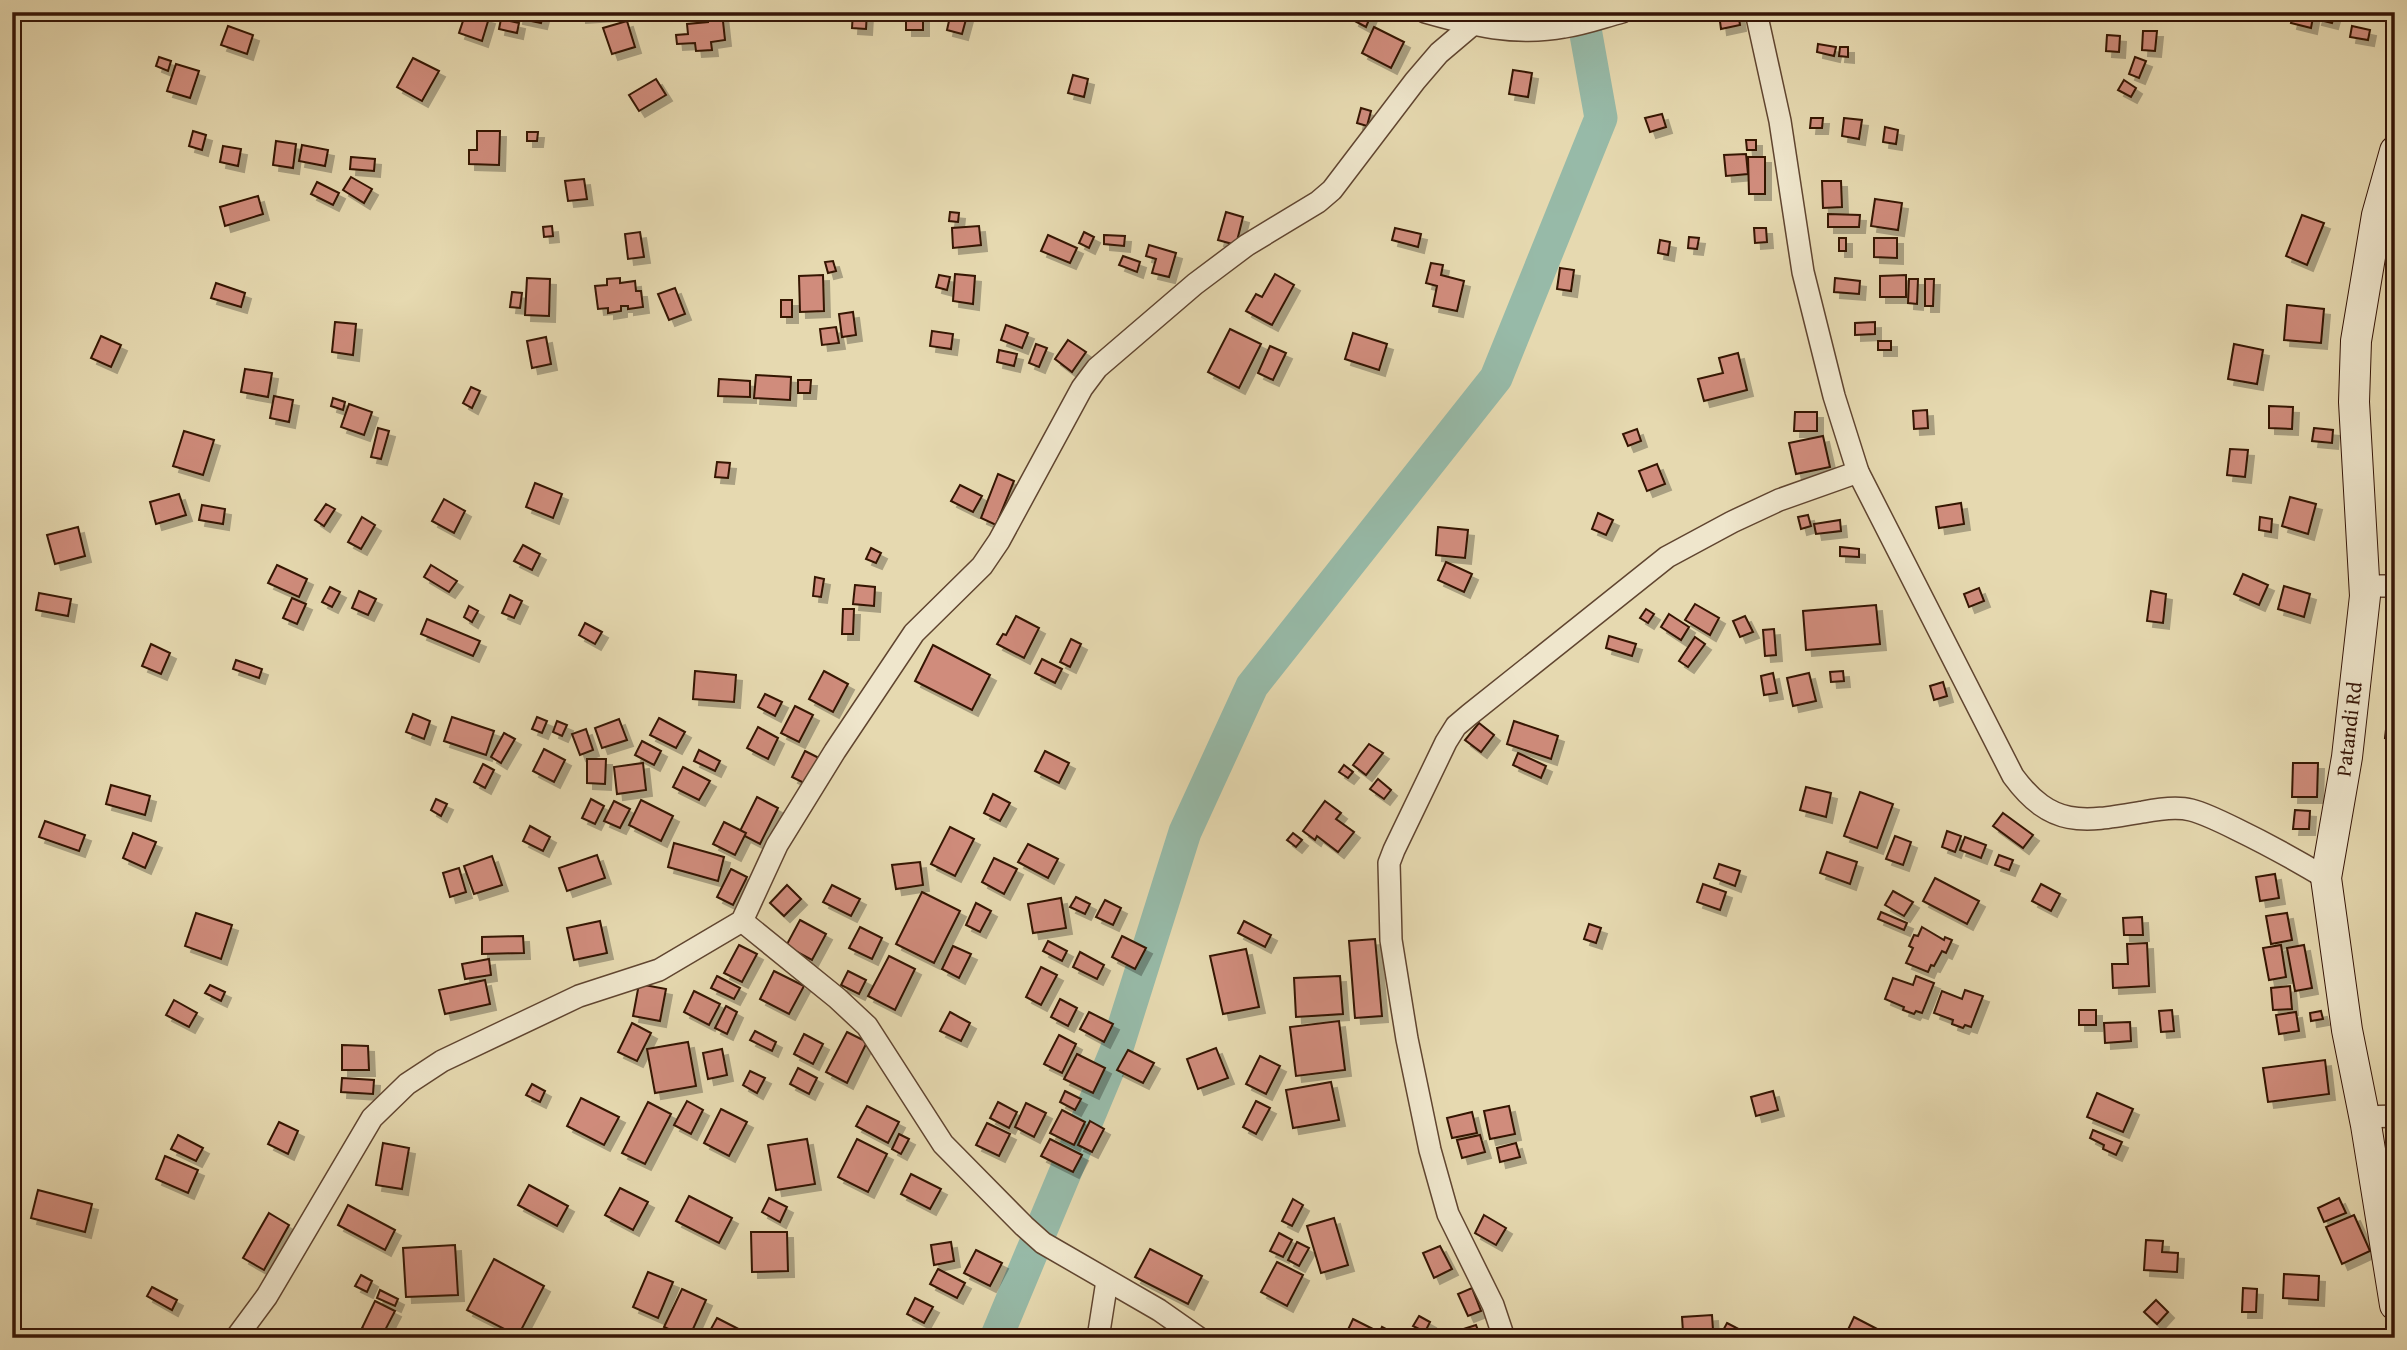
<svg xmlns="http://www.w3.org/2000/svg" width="2407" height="1350" font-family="'Gentium Book Plus',serif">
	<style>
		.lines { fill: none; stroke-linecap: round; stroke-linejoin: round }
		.river { stroke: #97baa8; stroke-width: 33 }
		.building { fill: #d08c7c; stroke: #341406; stroke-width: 2; filter: url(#shadow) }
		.street-casing { stroke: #604530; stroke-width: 24 }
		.secondary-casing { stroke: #341406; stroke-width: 32 }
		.street { stroke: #efe6cc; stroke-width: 21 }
		.secondary { stroke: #efe6cc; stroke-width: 30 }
		.labels { text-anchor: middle; stroke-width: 5; stroke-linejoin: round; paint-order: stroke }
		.street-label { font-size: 21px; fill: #341406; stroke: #efe6cc }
	</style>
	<defs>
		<filter id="shadow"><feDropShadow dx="6" dy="6" stdDeviation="0" flood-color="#0004"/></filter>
	</defs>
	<rect width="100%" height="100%" fill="#e6d9b0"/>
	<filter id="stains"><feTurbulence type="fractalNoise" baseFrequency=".00286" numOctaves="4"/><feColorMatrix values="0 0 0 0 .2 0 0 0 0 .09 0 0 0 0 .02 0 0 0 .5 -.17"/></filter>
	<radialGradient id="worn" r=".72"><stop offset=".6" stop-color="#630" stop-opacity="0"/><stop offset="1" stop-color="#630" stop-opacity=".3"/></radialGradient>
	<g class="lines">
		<!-- river -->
		<polyline class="river" points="996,1338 1116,1051 1185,832 1252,686 1496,378 1601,118 1582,12"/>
	</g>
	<!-- building -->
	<g class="building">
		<polygon points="466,12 489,18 482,41 459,33"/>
		<polygon points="518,12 544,12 541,23 517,18"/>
		<polygon points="580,12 609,12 609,15 580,17"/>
		<polygon points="722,12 725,40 711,42 712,50 696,51 695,43 677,44 676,35 688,34 687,24 708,22 707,14"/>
		<polygon points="853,12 867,12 866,29 852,28"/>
		<polygon points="951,12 968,12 962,34 947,30"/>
		<polygon points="1357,12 1371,15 1366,27 1353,20"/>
		<polygon points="1738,12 1740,25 1721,29 1719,14"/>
		<polygon points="2294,12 2314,12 2311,28 2291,23"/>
		<polygon points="2318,12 2335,12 2332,23 2316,19"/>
		<rect x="906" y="16" width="17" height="14"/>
		<polygon points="501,19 519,23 517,33 499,29"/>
		<polygon points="627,21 635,47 612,54 603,28"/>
		<polygon points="228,26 253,35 247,54 221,45"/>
		<polygon points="2352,26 2370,30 2368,40 2350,37"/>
		<polygon points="1374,27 1404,42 1391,68 1362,53"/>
		<polygon points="2143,31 2157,31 2155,51 2142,50"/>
		<polygon points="2107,35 2120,36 2119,52 2106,51"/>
		<polygon points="1818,44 1836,47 1834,56 1817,52"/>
		<polygon points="1840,47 1848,47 1848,57 1839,56"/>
		<polygon points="159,57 171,61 168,71 156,66"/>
		<polygon points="2135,57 2146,61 2139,78 2129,74"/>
		<polygon points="413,58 439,71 422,101 397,87"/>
		<polygon points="176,64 199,71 190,98 167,91"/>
		<polygon points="1513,70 1532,73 1528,97 1509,94"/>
		<polygon points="1073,75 1088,79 1084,97 1068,93"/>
		<polygon points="656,79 666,95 639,111 629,95"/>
		<polygon points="2124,80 2136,88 2131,97 2118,90"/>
		<polygon points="1361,108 1371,111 1367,126 1357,123"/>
		<polygon points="1662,114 1666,127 1650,132 1645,118"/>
		<polygon points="1811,118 1823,118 1822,128 1810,128"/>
		<polygon points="1844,118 1862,120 1859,139 1842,136"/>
		<polygon points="1885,127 1898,130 1896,144 1883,142"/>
		<polygon points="193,131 206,135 202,150 189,146"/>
		<polygon points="477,131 500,131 499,165 469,164 469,150 477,150"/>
		<polygon points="527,132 538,132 537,141 527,141"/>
		<polygon points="1746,140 1756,140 1756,150 1747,150"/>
		<polygon points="276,141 296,144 293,168 273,165"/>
		<polygon points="302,145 328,150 325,166 299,161"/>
		<polygon points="223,146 241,149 238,166 220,162"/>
		<polygon points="1746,154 1748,174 1726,176 1724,155"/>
		<polygon points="351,157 375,159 374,171 350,169"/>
		<polygon points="1748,157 1765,157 1765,194 1749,194"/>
		<polygon points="351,177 372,189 364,203 343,190"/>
		<polygon points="584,179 587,199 568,201 565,181"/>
		<polygon points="1822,181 1841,181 1842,207 1823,208"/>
		<polygon points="317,182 339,193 333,205 311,194"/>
		<polygon points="258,196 263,214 225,226 220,207"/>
		<polygon points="1875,199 1902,203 1898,230 1871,226"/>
		<polygon points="950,212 959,213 958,222 949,221"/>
		<polygon points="1226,212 1243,217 1236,245 1218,240"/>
		<polygon points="1828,214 1860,215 1859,227 1828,227"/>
		<polygon points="2302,215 2324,223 2307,265 2286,256"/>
		<polygon points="552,226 553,236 544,237 543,227"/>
		<polygon points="979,226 981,245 953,248 952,228"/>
		<polygon points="1395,228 1421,234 1418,247 1392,240"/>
		<polygon points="1754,228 1766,228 1767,242 1755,243"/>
		<polygon points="640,232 644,257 628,259 625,234"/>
		<polygon points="1084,232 1094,237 1089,248 1079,243"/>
		<polygon points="1048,235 1077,248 1070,263 1041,251"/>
		<polygon points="1104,235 1125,236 1124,246 1104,244"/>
		<polygon points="1689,237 1699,238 1697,249 1688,248"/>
		<rect x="1839" y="238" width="7" height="13"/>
		<polygon points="1874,238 1897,238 1897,258 1874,257"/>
		<polygon points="1660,240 1670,242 1668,255 1658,253"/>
		<polygon points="1149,245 1176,253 1169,277 1152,273 1156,259 1146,256"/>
		<polygon points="1123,256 1140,262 1137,272 1119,265"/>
		<polygon points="833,261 836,271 828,273 825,262"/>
		<polygon points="1431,263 1443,265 1441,275 1464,281 1457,311 1433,306 1437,286 1426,283"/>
		<polygon points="1560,268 1574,270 1571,291 1557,289"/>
		<polygon points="955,274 975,276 973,304 953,301"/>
		<polygon points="1275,274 1294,285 1272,325 1246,311 1256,294 1262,297"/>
		<polygon points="823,275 824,311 800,312 799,276"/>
		<polygon points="939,275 950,277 947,290 936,287"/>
		<polygon points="1906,275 1906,297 1880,297 1880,276"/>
		<polygon points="527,278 550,279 549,316 525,315"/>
		<polygon points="620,278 620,283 635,281 636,291 641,291 643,307 628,309 628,306 621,306 621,311 608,313 608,308 598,309 595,286 607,285 607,279"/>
		<polygon points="1835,278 1860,281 1859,294 1834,292"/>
		<polygon points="1909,279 1918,279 1917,304 1908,303"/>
		<polygon points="1925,279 1934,279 1933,306 1925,306"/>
		<polygon points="216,283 245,293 241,307 211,298"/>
		<polygon points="675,288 685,314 669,320 658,294"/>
		<polygon points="512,292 522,293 520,308 510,307"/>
		<rect x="781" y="300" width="11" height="17"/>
		<polygon points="2287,305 2324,309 2321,343 2284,340"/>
		<polygon points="853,312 856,335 842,337 839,314"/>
		<polygon points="335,322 356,324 353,355 332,352"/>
		<polygon points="1875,322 1875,334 1855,335 1855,323"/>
		<polygon points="1006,325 1028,333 1022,348 1001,340"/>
		<polygon points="836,327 839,343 822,345 820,329"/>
		<polygon points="1230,329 1261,344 1239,388 1208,372"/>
		<polygon points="932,331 953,334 951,349 930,346"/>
		<polygon points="1353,333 1387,344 1379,370 1345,359"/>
		<polygon points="101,336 121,345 111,367 91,358"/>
		<polygon points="546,337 551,364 532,368 527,341"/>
		<polygon points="1068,340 1086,352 1072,372 1055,359"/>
		<rect x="1878" y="341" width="13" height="9"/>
		<polygon points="1036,344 1047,348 1039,367 1029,363"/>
		<polygon points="2234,344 2263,350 2257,384 2228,379"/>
		<polygon points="1270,346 1286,353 1273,380 1258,373"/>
		<polygon points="999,350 1017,354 1014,366 997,362"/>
		<polygon points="1738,353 1747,390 1704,401 1698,379 1723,373 1719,358"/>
		<polygon points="245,369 272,373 268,397 241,392"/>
		<polygon points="756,375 791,377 790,400 754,398"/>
		<polygon points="719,379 750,381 750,397 718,396"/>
		<polygon points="798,380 811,380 810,393 798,393"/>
		<polygon points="471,387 480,391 472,408 463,403"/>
		<polygon points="274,396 293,400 289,422 270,418"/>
		<polygon points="333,398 345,402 343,410 331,406"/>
		<polygon points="349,404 372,412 364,435 341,427"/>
		<polygon points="2269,406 2293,407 2292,429 2269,428"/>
		<polygon points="1927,410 1928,428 1914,429 1913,411"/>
		<polygon points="1795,412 1817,412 1817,431 1794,431"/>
		<polygon points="378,428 389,431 381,459 371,457"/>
		<polygon points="2314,428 2333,430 2332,443 2312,441"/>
		<polygon points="1637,429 1641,441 1628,446 1623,434"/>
		<polygon points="184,431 214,440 203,475 173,466"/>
		<polygon points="1823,436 1830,467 1796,474 1789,443"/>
		<polygon points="2230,449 2248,450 2245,477 2227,475"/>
		<polygon points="717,462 730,463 728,478 715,477"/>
		<polygon points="1657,464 1665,484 1647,491 1639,471"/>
		<polygon points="998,474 1014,481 996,525 981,518"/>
		<polygon points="535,483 562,494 553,518 526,507"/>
		<polygon points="960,485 982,496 973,512 951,501"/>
		<polygon points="179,494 186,515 156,524 150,502"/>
		<polygon points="2290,497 2316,504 2308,534 2282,526"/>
		<polygon points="444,499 465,511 454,533 432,521"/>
		<polygon points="1961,503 1964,524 1939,528 1936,507"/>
		<polygon points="326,504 335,509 324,526 315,520"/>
		<polygon points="202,505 225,509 223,524 199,520"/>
		<polygon points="1598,513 1613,520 1606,535 1592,529"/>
		<polygon points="1808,515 1811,526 1801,529 1798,517"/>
		<polygon points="362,517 375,525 361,549 348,542"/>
		<polygon points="2260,517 2272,519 2271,532 2259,530"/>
		<polygon points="1840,520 1841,531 1816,534 1814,524"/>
		<polygon points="78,527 85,556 55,564 47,535"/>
		<polygon points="1438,527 1468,530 1465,558 1436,555"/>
		<polygon points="523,545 540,554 532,570 514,561"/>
		<polygon points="1840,547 1859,549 1859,557 1840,556"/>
		<polygon points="871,548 881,553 876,563 866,559"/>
		<polygon points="1446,562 1472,574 1464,592 1438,580"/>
		<polygon points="277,565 307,579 299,597 268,583"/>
		<polygon points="431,565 457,581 449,592 424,577"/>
		<polygon points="2243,574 2268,585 2259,605 2234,594"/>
		<polygon points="815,577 824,579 821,597 813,596"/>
		<polygon points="855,585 875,587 874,606 853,604"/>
		<polygon points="2284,586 2310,594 2304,617 2278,609"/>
		<polygon points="330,587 340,592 332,607 322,602"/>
		<polygon points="1979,588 1984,601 1969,607 1964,594"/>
		<polygon points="359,591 376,599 368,615 352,608"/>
		<polygon points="2151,591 2166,594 2163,623 2147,621"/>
		<polygon points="39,593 71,599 68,616 36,610"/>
		<polygon points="510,595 522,601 514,618 502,613"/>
		<polygon points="292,598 306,604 297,624 283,618"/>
		<polygon points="1695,604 1719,618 1710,635 1685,620"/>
		<polygon points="1876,605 1880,644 1806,650 1803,611"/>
		<polygon points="469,606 478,611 472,622 464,617"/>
		<polygon points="843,609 854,609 853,634 842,634"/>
		<polygon points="1646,609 1654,614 1648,623 1640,618"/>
		<polygon points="1669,614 1689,627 1681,640 1661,627"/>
		<polygon points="1016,616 1039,628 1024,658 997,644 1003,634 1006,635"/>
		<polygon points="1745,616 1753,632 1740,637 1733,621"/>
		<polygon points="427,619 480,641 473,656 421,634"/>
		<polygon points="585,623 602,632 595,644 579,635"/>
		<polygon points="1774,629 1776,655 1765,656 1763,630"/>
		<polygon points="1609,636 1636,644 1632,656 1606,648"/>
		<polygon points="1695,637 1705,644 1688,667 1679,661"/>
		<polygon points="1071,639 1081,644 1070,667 1060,662"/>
		<polygon points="151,644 170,653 161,674 142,666"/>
		<polygon points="933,645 990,675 972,710 915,681"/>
		<polygon points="1042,659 1062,669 1055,683 1035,673"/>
		<polygon points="236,660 262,669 259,678 233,669"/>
		<polygon points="2393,668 2395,669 2395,739 2385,738"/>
		<polygon points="695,671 736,675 734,702 693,699"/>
		<polygon points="824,671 848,684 833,712 809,699"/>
		<polygon points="1843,671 1844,681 1831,682 1830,672"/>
		<polygon points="1773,673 1777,693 1764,695 1761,676"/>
		<polygon points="1809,673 1816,701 1793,706 1787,678"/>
		<polygon points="1943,682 1947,696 1934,700 1930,686"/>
		<polygon points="765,694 782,702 775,716 758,707"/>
		<polygon points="795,706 813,715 799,742 781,733"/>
		<polygon points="413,714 430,721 424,739 406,732"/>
		<polygon points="452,717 494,731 486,755 444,741"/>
		<polygon points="537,717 547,721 542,733 532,729"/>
		<polygon points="659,718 685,732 676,748 650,735"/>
		<polygon points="619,719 627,740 602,748 595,728"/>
		<polygon points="557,721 567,725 562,736 553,732"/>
		<polygon points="1514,721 1558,736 1551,759 1507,744"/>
		<polygon points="1479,723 1494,735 1481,752 1465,740"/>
		<polygon points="758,727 778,738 768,759 747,748"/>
		<polygon points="586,729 593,750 580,755 572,734"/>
		<polygon points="504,733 515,739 501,763 491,757"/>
		<polygon points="642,741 661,751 654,765 635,755"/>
		<polygon points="1369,744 1383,753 1366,775 1353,765"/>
		<polygon points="544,749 565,760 554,782 533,771"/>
		<polygon points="699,750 720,761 715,771 694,761"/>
		<polygon points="805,751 823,760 810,786 792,777"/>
		<polygon points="1045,751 1069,763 1059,783 1035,771"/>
		<polygon points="1518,753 1546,766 1541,778 1513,765"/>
		<polygon points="587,759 606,759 605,784 587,783"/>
		<polygon points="643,763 646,790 617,794 614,767"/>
		<polygon points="2293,763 2318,763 2317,797 2292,797"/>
		<polygon points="483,764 494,770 485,788 474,782"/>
		<polygon points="1344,765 1353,772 1348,778 1339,772"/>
		<polygon points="683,767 710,781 699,800 673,787"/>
		<polygon points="1378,779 1391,790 1384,799 1370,789"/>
		<polygon points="111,785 150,796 145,815 106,804"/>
		<polygon points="1806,787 1831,793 1826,817 1800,810"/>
		<polygon points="1860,792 1893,804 1877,848 1844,836"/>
		<polygon points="993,794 1010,803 1000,821 984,813"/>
		<polygon points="757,797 778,808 760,844 739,833"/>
		<polygon points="436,799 447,804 441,816 431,810"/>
		<polygon points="591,799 604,806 595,824 582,818"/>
		<polygon points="641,800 673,816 661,841 629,825"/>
		<polygon points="614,801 630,809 620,828 604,821"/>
		<polygon points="1325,801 1341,813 1336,819 1354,832 1338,852 1317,836 1315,840 1303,831"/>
		<polygon points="2295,810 2310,811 2309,829 2293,829"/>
		<polygon points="2003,813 2033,835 2023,848 1993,826"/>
		<polygon points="45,821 85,835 79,851 39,837"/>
		<polygon points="724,822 746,833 735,855 713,844"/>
		<polygon points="530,826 550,837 543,851 523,841"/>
		<polygon points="950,827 974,839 955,876 931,864"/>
		<polygon points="1947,831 1961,836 1955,852 1942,847"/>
		<polygon points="133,833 156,842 145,868 123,858"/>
		<polygon points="1293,833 1302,840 1296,847 1287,840"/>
		<polygon points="1895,836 1911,842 1903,865 1886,859"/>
		<polygon points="1965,837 1986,845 1981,858 1960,850"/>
		<polygon points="674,843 724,857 718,881 668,867"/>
		<polygon points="1028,844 1058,859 1048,878 1018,862"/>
		<polygon points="1827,852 1857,862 1850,884 1820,873"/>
		<polygon points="597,855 605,878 567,891 559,868"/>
		<polygon points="1999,855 2013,860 2009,870 1995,865"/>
		<polygon points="492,856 502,885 474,894 464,866"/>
		<polygon points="994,858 1017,869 1004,894 982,882"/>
		<polygon points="920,862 923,885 896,889 892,865"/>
		<polygon points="1719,864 1740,871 1735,886 1714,878"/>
		<polygon points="459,868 466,892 450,897 443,873"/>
		<polygon points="731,869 747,877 733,905 717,897"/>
		<polygon points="2275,874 2279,898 2260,901 2256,877"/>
		<polygon points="1935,878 1979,901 1967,924 1923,901"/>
		<polygon points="1703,884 1726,892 1720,910 1697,902"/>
		<polygon points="2041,884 2060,894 2051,911 2032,901"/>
		<polygon points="787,885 801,899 784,916 770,903"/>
		<polygon points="832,885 860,899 851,916 823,902"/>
		<polygon points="1893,891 1913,902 1904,916 1885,905"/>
		<polygon points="922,892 960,911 934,963 896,944"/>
		<polygon points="1076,897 1090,904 1085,914 1070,907"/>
		<polygon points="1061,898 1066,928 1033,933 1028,904"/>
		<polygon points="1105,900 1121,908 1113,925 1096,917"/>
		<polygon points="976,903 991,911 980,932 966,925"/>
		<polygon points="1881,912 1907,923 1904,930 1878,919"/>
		<polygon points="196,913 232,925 221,959 185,946"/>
		<polygon points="2287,913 2292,940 2271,944 2266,916"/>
		<polygon points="2142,917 2143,935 2124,935 2123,918"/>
		<polygon points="800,920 826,934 812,960 786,946"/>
		<polygon points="600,921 607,953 574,960 567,928"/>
		<polygon points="1244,921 1271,935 1265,947 1238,933"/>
		<polygon points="1589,924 1601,928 1596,943 1584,939"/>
		<polygon points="860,927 882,938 872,959 849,948"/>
		<polygon points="1922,927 1944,940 1945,937 1952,940 1946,953 1942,951 1934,966 1931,965 1928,972 1906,963 1913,948 1909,946 1914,935 1918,936"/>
		<polygon points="523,936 524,953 482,954 482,937"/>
		<polygon points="1122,936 1146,948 1135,969 1112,957"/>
		<polygon points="1375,939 1382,1016 1355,1018 1349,941"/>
		<polygon points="1048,941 1067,951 1062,961 1043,951"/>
		<polygon points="2395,941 2395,996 2388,942"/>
		<polygon points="2147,943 2149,986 2113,988 2112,964 2128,964 2127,944"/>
		<polygon points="739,945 757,954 742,982 724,973"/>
		<polygon points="2281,945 2286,977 2269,980 2263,948"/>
		<polygon points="2304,945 2312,988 2295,991 2287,948"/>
		<polygon points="953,946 971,954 959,978 942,969"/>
		<polygon points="1246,949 1259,1007 1223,1014 1210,956"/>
		<polygon points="1080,952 1104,965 1097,979 1073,967"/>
		<polygon points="889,956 915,969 895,1010 868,996"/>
		<polygon points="489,959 491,975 465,979 462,964"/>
		<polygon points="1041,967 1057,975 1041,1005 1026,997"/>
		<polygon points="774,971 804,986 789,1014 760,999"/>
		<polygon points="848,971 866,980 859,994 841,985"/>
		<polygon points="717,976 740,988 734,999 711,988"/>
		<polygon points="1340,976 1343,1014 1296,1017 1294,978"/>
		<polygon points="1916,976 1934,983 1922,1013 1916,1011 1914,1014 1903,1010 1904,1007 1885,999 1893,978 1913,985"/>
		<polygon points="485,980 490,1004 445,1014 439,990"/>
		<polygon points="639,984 666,989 660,1021 633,1016"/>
		<polygon points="210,985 225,992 221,1001 205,993"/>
		<polygon points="2290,986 2292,1009 2273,1010 2271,988"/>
		<polygon points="1965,990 1983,996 1971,1027 1965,1025 1963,1028 1952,1024 1953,1020 1934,1013 1942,991 1962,999"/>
		<polygon points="694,991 720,1004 709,1025 684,1012"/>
		<polygon points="1060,999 1077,1008 1068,1026 1051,1017"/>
		<polygon points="174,1000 197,1013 189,1027 166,1015"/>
		<polygon points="726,1006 737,1012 727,1034 715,1028"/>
		<rect x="2079" y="1010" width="17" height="15"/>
		<polygon points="2172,1010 2174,1031 2161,1032 2159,1011"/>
		<polygon points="2321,1011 2323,1019 2311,1021 2310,1013"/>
		<polygon points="950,1012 970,1023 961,1041 940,1031"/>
		<polygon points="1089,1012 1113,1024 1104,1042 1080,1029"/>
		<polygon points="2296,1012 2299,1031 2279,1034 2276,1015"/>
		<polygon points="1339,1021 1345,1070 1296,1076 1290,1027"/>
		<polygon points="2130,1022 2131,1041 2105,1043 2104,1023"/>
		<polygon points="632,1023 651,1033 637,1061 618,1052"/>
		<polygon points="755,1031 776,1042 772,1051 750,1040"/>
		<polygon points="847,1032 867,1042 847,1083 826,1072"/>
		<polygon points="804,1034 823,1044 813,1064 794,1054"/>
		<polygon points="1059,1035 1076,1044 1062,1073 1044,1064"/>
		<polygon points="688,1042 696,1086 655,1093 647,1049"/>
		<polygon points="342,1045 368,1046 369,1070 342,1070"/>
		<polygon points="1216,1048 1228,1078 1198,1089 1187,1059"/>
		<polygon points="722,1049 727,1075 708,1079 703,1053"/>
		<polygon points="1128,1050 1154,1063 1143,1083 1117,1070"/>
		<polygon points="1077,1054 1105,1068 1093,1093 1064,1079"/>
		<polygon points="1260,1056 1280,1066 1266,1094 1246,1084"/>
		<polygon points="2325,1060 2329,1094 2268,1102 2263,1068"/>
		<polygon points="798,1068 817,1078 809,1094 790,1084"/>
		<polygon points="750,1071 765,1078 757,1093 743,1085"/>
		<polygon points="342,1078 374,1080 373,1094 341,1092"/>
		<polygon points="1331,1082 1339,1120 1293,1128 1286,1090"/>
		<polygon points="532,1084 545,1091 540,1102 526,1095"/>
		<polygon points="1065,1091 1081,1099 1075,1110 1060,1102"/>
		<polygon points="1773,1091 1778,1110 1756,1116 1751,1097"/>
		<polygon points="2097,1093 2133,1109 2123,1132 2087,1117"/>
		<polygon points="581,1098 619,1117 604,1145 567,1126"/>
		<polygon points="687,1101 703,1110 691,1134 674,1125"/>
		<polygon points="1256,1101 1270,1108 1256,1134 1243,1127"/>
		<polygon points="648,1102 671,1114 645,1164 622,1153"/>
		<polygon points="998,1102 1017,1112 1009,1128 990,1118"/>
		<polygon points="1026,1103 1046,1113 1034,1137 1015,1127"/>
		<polygon points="867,1106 899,1122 888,1143 856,1126"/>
		<polygon points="1509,1106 1515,1134 1490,1139 1484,1111"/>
		<polygon points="721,1109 747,1122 729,1156 704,1143"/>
		<polygon points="1062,1110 1085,1122 1074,1145 1050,1133"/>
		<polygon points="1472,1112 1477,1133 1452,1138 1447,1118"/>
		<polygon points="1090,1121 1104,1129 1092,1152 1078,1145"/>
		<polygon points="279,1122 298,1131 288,1154 268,1144"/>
		<polygon points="987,1123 1010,1134 999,1156 976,1145"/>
		<polygon points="2093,1130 2122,1142 2116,1155 2103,1149 2104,1145 2090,1138"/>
		<polygon points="899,1134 909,1139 901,1154 892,1149"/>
		<polygon points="178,1135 203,1148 196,1161 171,1149"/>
		<polygon points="1480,1135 1485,1152 1462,1158 1457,1140"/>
		<polygon points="807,1139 815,1184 776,1190 768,1145"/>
		<polygon points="857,1139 887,1154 868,1192 838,1177"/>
		<polygon points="1050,1139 1082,1155 1073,1172 1041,1156"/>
		<polygon points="383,1143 409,1148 402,1189 376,1185"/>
		<polygon points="1516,1143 1520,1157 1500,1162 1497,1148"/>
		<polygon points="165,1156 198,1170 188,1193 156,1179"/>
		<polygon points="911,1174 941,1189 930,1209 901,1194"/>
		<polygon points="529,1185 568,1206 557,1226 518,1205"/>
		<polygon points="620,1188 648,1202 633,1230 605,1215"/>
		<polygon points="38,1190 92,1204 85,1232 31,1218"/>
		<polygon points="689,1196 732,1218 719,1243 676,1221"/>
		<polygon points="769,1198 787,1207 780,1222 762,1212"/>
		<polygon points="2339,1198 2346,1213 2324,1222 2318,1208"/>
		<polygon points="1293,1199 1303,1205 1292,1226 1282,1221"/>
		<polygon points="348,1205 395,1230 385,1250 338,1225"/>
		<polygon points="269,1213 289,1225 264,1270 243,1258"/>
		<polygon points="1484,1215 1506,1228 1496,1245 1475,1233"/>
		<polygon points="2354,1215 2370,1251 2342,1264 2326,1227"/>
		<polygon points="1334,1218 1348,1265 1321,1273 1307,1226"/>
		<polygon points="751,1232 787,1232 788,1271 752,1272"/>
		<polygon points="1279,1233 1292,1240 1283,1257 1270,1251"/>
		<polygon points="2146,1240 2163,1241 2162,1252 2178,1253 2177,1272 2144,1270"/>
		<polygon points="951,1242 954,1261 934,1265 931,1245"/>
		<polygon points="1297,1242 1309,1248 1299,1266 1288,1260"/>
		<polygon points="455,1245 458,1295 406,1297 403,1248"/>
		<polygon points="1440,1246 1452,1269 1434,1278 1423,1253"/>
		<polygon points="1150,1249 1202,1276 1188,1304 1135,1277"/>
		<polygon points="976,1250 1002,1263 990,1286 964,1273"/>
		<polygon points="494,1259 544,1286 518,1336 467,1310"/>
		<polygon points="1277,1262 1303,1275 1287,1306 1261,1292"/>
		<polygon points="938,1269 965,1283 957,1298 930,1284"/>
		<polygon points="648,1272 673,1282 658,1318 633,1307"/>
		<polygon points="2284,1274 2319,1276 2318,1300 2283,1298"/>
		<polygon points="361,1275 372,1281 367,1292 355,1286"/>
		<polygon points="152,1287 177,1300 172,1310 147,1296"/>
		<polygon points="1472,1288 1481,1311 1468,1316 1458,1294"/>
		<polygon points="2243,1288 2257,1289 2256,1312 2242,1312"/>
		<polygon points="682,1289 706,1300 689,1338 664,1327"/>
		<polygon points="380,1290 398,1299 395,1306 377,1298"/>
		<polygon points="915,1298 933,1307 924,1323 907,1314"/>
		<polygon points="2156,1300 2168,1312 2157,1324 2144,1312"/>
		<polygon points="375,1301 395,1311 381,1338 362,1328"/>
		<polygon points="1712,1315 1713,1330 1683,1332 1682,1317"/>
		<polygon points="1419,1316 1430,1322 1425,1332 1413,1326"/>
		<polygon points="1854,1317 1883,1332 1880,1338 1844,1338"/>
		<polygon points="717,1318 756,1338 706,1338"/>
		<polygon points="1353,1319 1375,1330 1371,1338 1344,1338"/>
		<polygon points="1727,1323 1748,1334 1746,1338 1719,1338"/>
		<polygon points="1476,1325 1481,1338 1452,1338 1451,1333"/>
		<polygon points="1382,1327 1403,1338 1377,1338"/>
		<polygon points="2345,1329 2346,1338 2315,1338 2315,1331"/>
	</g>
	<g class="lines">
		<!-- street casing -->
		<g class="street-casing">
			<g id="street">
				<path d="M 1425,12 C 1470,25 1517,36 1564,27 C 1584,24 1603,17 1622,12"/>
				<path d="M 1756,12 L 1780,121 L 1803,272 L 1834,396 L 1858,472 L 2013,776 C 2052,829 2084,822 2143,812 C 2158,809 2176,806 2191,810 C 2206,814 2222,822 2236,829 C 2267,844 2296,860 2326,878"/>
				<polyline points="2364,586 2395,586"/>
				<polyline points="742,921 837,998 867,1026 943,1144 1024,1226 1043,1243 1159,1310 1199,1338"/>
				<polyline points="2365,1117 2395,1116"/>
				<polyline points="236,1338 267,1296 372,1118 407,1084 442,1061 579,996 659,970 742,921 777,845 835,751 914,633 982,566 999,541 1082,388 1097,368 1195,284 1247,245 1318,202 1332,190 1415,81 1439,53 1472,25"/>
				<polyline points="1098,1338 1107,1281"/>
				<polyline points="1504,1338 1493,1305 1448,1214 1430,1150 1407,1039 1391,940 1389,863 1394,850 1446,742 1456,726 1469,715 1667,557 1732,522 1779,500 1858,472"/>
			</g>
		</g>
		<!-- secondary casing -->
		<g class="secondary-casing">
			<polyline id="secondary" points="2395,151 2377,215 2356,341 2354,402 2365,596 2347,757 2326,878 2347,1030 2366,1125 2395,1305"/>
		</g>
		<!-- street -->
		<use href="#street" class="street"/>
		<!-- secondary -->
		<use href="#secondary" class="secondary"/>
	</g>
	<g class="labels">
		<!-- street labels -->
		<g class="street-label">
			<text transform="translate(2349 729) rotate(-83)" y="7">Patandi Rd</text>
		</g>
	</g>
	<!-- margin -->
	<rect width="2407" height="1350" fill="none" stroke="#e6d9b0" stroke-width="42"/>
	<rect x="14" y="14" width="2379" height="1322" fill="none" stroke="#341406" stroke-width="3.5"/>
	<rect x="21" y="21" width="2365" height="1308" fill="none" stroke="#341406" stroke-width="2"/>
	<rect width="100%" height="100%" filter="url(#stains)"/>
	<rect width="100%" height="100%" fill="url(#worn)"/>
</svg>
